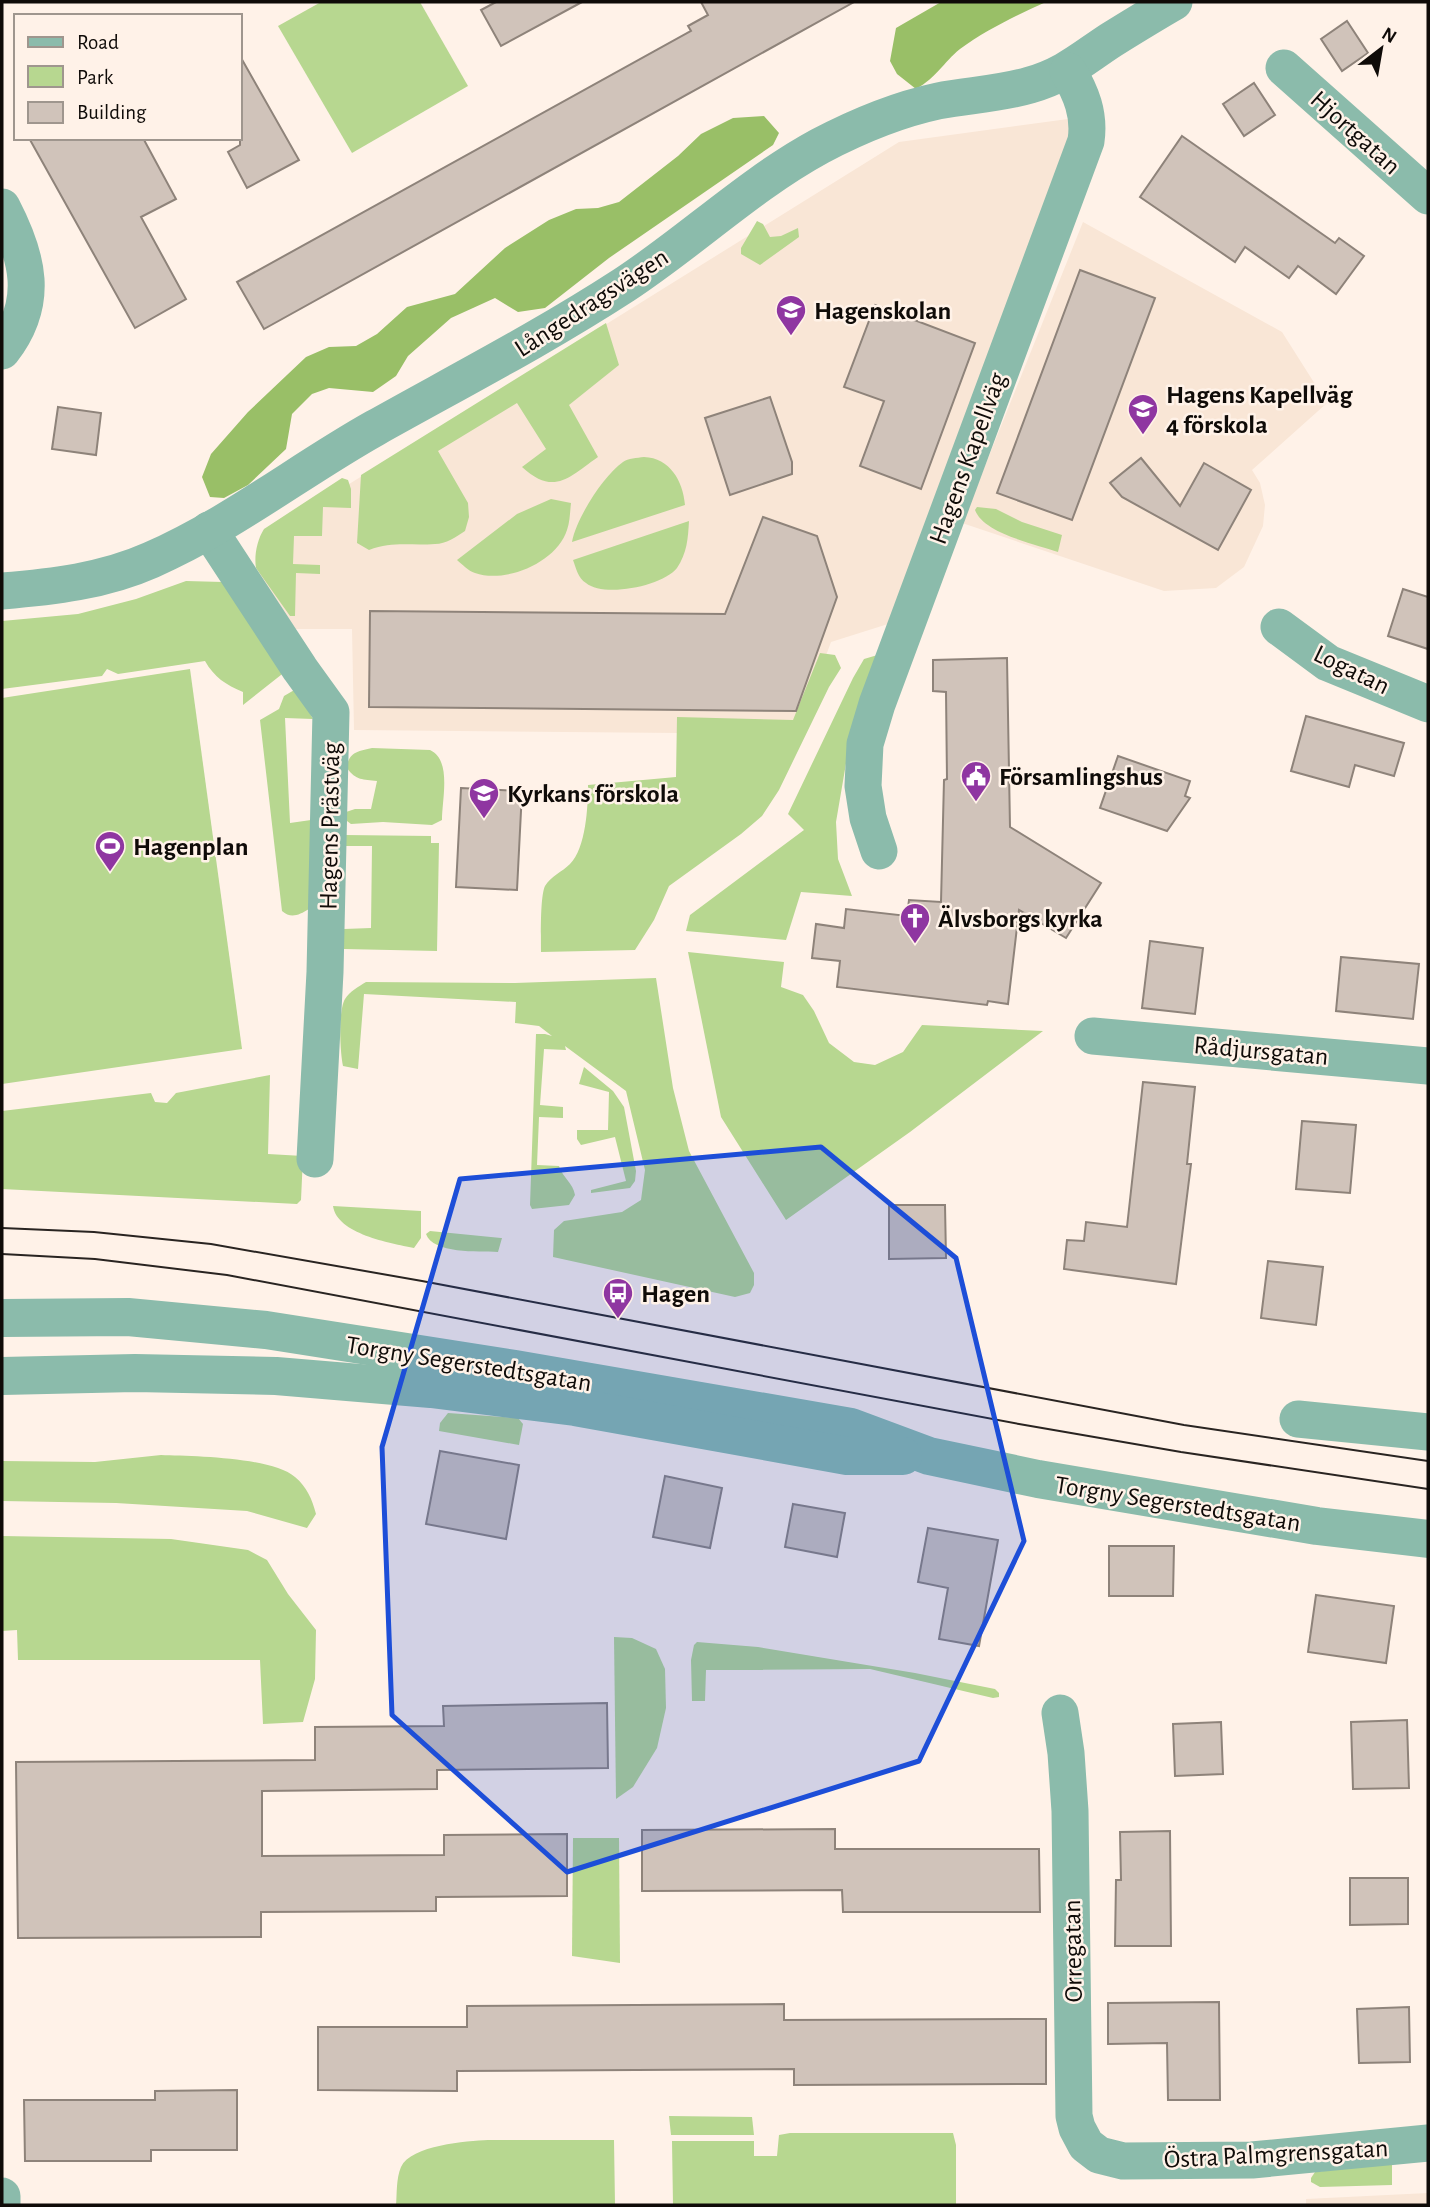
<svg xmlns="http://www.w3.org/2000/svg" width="1430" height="2207" font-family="'Alegreya Sans',sans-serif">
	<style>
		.built { fill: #f9e6d6 }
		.green { fill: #b7d790 }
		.forest { fill: #99bf67 }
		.building { fill: #d0c3ba; stroke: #8e837a; stroke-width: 2 }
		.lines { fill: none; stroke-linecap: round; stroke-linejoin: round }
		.minor { stroke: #8bbbab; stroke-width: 37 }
		.tertiary { stroke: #8bbbab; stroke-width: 38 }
		.tram { stroke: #292421; stroke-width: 2 }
		.marked { fill: #1d4ed8; fill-opacity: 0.2; stroke: #1d4ed8; stroke-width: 5; stroke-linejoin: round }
		.labels { text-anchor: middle; stroke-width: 5; stroke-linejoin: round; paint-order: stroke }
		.street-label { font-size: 26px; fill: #0f0b08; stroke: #fff2e8 }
		.poi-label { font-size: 26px; font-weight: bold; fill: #0f0b08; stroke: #fff2e8; text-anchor: start }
	</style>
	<rect width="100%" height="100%" fill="#fff2e8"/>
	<!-- built -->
	<g class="built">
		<polygon points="1068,119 1075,132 888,624 831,642 797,734 354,730 352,629 285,629 258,570 272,532 899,142"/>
		<polygon points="1083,222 1282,332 1327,403 1252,470 1260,483 1265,505 1263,526 1244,567 1216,588 1164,591 962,523"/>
		<polygon points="1428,2193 1428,2205 1306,2205 1306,2199"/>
	</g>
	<!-- green -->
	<g class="green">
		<polygon points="321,2 420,2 468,86 352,153 278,26"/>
		<polygon points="757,221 763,224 770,237 781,236 798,228 799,237 760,265 741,254 741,248"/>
		<path d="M 606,323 L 619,365 L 569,405 L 598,457 C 568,478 554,496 522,467 L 546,449 L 517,403 L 438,451 L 468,503 L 469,517 L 465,531 C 456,537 446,544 435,544 C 410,546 393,541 369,550 L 357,543 L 361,475 Z"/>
		<path d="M 644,457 C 670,458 683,481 685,505 L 572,542 C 576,519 603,476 623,462 C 628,458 637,458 644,457 Z"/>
		<path d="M 342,478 L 348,480 L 351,489 L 351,508 L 323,507 L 322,536 L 294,536 L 293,564 L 320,565 L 320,574 L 296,573 L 295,616 L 290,616 L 256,568 C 254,556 257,540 264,529 Z"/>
		<path d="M 551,499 L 571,503 C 570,511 570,522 567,530 C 557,562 506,584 475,573 C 468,571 462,564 457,560 L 517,514 Z"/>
		<path d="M 977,507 L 996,509 L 1022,522 L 1062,535 L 1058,552 C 1036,544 984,534 975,510 Z"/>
		<path d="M 689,521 C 688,539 687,553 677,568 C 663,586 604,598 586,583 C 578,578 576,568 573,560 Z"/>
		<path d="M 186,581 L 223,582 L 286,671 L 243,705 L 243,692 C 226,685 214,677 205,661 L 118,674 L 107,669 L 102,676 L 2,689 L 2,621 L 78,614 L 136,599 Z"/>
		<path d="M 820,653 L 835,655 L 841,668 L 829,687 L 779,790 L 762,816 L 741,834 L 669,886 L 654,920 L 635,950 L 541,952 C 541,939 540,896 545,886 C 551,876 562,872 570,864 C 586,848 588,807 588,785 L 676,777 L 677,717 L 793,720 Z"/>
		<polygon points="881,654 850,740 836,822 838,859 852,896 801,892 786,940 686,931 690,915 804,830 788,814 853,678 864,659"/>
		<polygon points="190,669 242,1049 2,1084 2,698"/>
		<path d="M 296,689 L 313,719 L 285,718 L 290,823 L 311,820 L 309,909 C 299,915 291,919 282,911 L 260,720 L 279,709 L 284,696 Z"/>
		<path d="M 372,748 L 430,750 C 452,760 442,799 442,820 L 432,825 L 383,822 L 351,824 L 343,818 L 346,812 L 355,809 L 371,809 L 377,781 C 363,779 356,781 347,768 C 348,752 359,751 372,748 Z"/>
		<polygon points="345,835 431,836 431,843 439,843 437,951 344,949 344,929 371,928 372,846 345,846"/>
		<polygon points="688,952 784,962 781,987 803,995 814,1011 829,1043 854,1062 875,1065 903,1052 922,1025 1043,1031 910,1132 786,1220 721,1117"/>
		<path d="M 656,978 L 673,1088 L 689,1151 L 754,1273 L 754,1285 L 750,1293 L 735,1297 L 553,1257 L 554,1230 L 564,1221 L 622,1212 L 641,1200 L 645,1170 L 626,1091 L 565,1046 L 566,1050 L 544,1049 L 540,1105 L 563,1107 L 563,1118 L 539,1117 L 537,1165 L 559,1166 C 563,1178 573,1183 575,1195 L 569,1205 L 532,1209 L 530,1205 L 536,1034 L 545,1034 L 552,1036 L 539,1026 L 515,1023 L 516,1002 L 364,994 L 358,1069 L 343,1066 C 340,1052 338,1011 345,999 C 350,991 358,987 366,982 L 515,983 Z"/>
		<polygon points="584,1067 613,1091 624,1107 636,1171 635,1181 630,1188 591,1193 591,1190 626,1181 615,1137 581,1145 577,1139 577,1130 608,1130 609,1092 579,1084"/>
		<polygon points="270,1075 268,1154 303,1156 301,1200 297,1204 2,1189 2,1111 151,1093 155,1102 167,1103 176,1093"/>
		<path d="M 333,1206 L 421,1211 L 421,1238 L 414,1248 C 390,1243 337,1234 333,1206 Z"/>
		<path d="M 430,1231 L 501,1238 L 502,1238 L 498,1252 C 478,1251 433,1254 426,1234 Z"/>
		<polygon points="448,1413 518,1418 523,1424 519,1445 439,1431 440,1423"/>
		<path d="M 161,1455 C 192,1456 272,1457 295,1477 C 307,1487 312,1499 316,1514 L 307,1528 L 247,1511 L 116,1503 L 2,1501 L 2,1461 L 95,1462 Z"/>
		<polygon points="2,1536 171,1539 248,1550 267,1560 288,1594 316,1630 315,1679 303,1722 263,1724 260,1660 18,1660 17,1630 2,1631"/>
		<polygon points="614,1637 632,1638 656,1649 665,1669 666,1708 657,1748 633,1787 616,1799"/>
		<polygon points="697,1642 758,1647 915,1673 995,1689 999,1693 999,1697 993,1698 870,1669 706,1670 705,1701 692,1701 691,1660 694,1645"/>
		<polygon points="573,1838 619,1838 620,1963 572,1956"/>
		<polygon points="669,2116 752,2117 754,2135 671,2135"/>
		<polygon points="790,2133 953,2133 956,2145 956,2205 673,2205 672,2141 754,2141 754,2156 777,2156 779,2135"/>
		<path d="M 488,2140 L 614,2140 L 615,2205 L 396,2205 C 397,2193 396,2179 401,2167 C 411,2145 467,2141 488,2140 Z"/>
		<polygon points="1392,2163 1392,2185 1320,2187 1311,2182 1311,2178 1315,2172"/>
	</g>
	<!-- forest -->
	<g class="forest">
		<path d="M 941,2 L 1046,2 C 1017,15 986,30 960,49 C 943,63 937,77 916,89 L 897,74 L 890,61 L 896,28 Z"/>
		<polygon points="764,116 779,133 773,145 609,258 545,308 518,312 495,298 451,318 408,356 396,376 373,392 329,388 312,394 292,414 286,449 248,485 224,498 210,497 202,477 211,454 248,412 306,357 329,347 356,346 377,334 407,307 455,294 505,248 549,220 576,209 598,208 619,202 678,156 701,134 733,118"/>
	</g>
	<!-- building -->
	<g class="building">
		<polygon points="496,2 582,2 501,46 481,10"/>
		<polygon points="701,2 854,2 264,329 237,282 691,31 688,26 708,15"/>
		<polygon points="1347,21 1368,53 1342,71 1321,39"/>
		<polygon points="240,56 299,160 247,188 228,152 240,145"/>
		<polygon points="1254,83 1275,115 1244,136 1223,104"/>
		<polygon points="1182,136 1335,243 1339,238 1364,256 1336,294 1298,266 1289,278 1245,247 1235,262 1140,197"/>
		<polygon points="29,138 143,138 176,199 141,217 186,299 135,328"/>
		<polygon points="1080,270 1155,298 1072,520 997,493"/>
		<polygon points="875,305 975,343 921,489 860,466 884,401 844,387"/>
		<polygon points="770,397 792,462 792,474 730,495 705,418"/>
		<polygon points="58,407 101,413 96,455 52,449"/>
		<polygon points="1141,458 1180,506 1204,463 1251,490 1218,550 1122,497 1110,483"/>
		<polygon points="763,517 817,536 837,597 796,711 369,707 370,611 725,614"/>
		<polygon points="1403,589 1428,597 1428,649 1388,636"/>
		<polygon points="1007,658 1010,827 1101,883 1066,938 1019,910 1008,1004 988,1001 987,1005 837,987 840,961 812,958 816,924 844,928 846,909 907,916 909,900 941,902 944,780 947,779 946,692 933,691 933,660"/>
		<polygon points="1306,716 1404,743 1394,776 1355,765 1349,787 1291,771"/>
		<polygon points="1118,756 1190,781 1185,796 1190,798 1167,831 1100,808"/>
		<polygon points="461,788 522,791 517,890 456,887"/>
		<polygon points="1150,941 1203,948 1195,1014 1142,1008"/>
		<polygon points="1341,957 1419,964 1413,1019 1336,1011"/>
		<polygon points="1143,1082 1195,1087 1187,1164 1191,1164 1176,1284 1064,1269 1067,1240 1084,1241 1086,1222 1127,1227"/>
		<polygon points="1302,1121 1356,1125 1350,1193 1296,1189"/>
		<polygon points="889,1205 945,1205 946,1258 889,1259"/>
		<polygon points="1268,1261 1323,1267 1316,1325 1261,1318"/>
		<polygon points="440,1451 519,1465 506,1539 426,1524"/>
		<polygon points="665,1476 722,1488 710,1548 653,1537"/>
		<polygon points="793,1504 845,1513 837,1557 785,1547"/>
		<polygon points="928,1528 998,1540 979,1646 939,1639 948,1588 918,1582"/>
		<polygon points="1109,1546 1174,1546 1173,1596 1109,1596"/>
		<polygon points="1316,1595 1394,1606 1386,1663 1308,1652"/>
		<polygon points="607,1703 608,1768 437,1770 437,1789 262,1791 262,1856 444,1855 444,1835 567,1834 567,1896 436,1897 436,1911 261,1912 261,1937 18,1938 16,1762 315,1760 315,1727 444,1726 443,1706"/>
		<polygon points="1407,1720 1409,1788 1353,1789 1351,1722"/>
		<polygon points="1221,1722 1223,1774 1175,1776 1173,1724"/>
		<polygon points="835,1829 835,1849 1039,1849 1040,1912 843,1912 842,1890 642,1891 642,1830"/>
		<polygon points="1170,1831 1171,1946 1115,1946 1116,1880 1121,1880 1120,1832"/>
		<polygon points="1350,1878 1408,1878 1408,1924 1350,1925"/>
		<polygon points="1219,2002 1220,2100 1168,2100 1167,2043 1108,2044 1108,2003"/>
		<polygon points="784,2004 784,2020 1046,2019 1046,2084 794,2085 794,2069 457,2071 457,2091 318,2090 318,2027 467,2027 467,2006"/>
		<polygon points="1409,2007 1410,2062 1359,2063 1357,2009"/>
		<polygon points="237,2090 237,2150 151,2150 151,2161 25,2161 24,2100 155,2100 155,2091"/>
	</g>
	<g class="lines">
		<!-- minor -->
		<g class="minor">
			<polyline points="1284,68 1428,196"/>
			<path d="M 2,207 C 28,257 40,302 2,351"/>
			<polyline points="209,530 300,669 331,712 325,972 315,1159"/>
			<path d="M 2,591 C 52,587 104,581 151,560 C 231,525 300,470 375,428 C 459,381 544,337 624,285 C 691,241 750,184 820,146 C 858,126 896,110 938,101 C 969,95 1000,94 1030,85 C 1065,75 1082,59 1111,40 C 1132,27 1153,14 1174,2"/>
			<polyline points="1279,627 1328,663 1428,704"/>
			<path d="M 879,851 L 868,818 L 863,786 L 865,744 L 877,704 L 1086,141 C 1090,114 1081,93 1068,71"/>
			<polyline points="1093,1036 1428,1066"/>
			<polyline points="1298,1419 1428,1432"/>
			<polyline points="1060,1713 1066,1753 1070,1811 1074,2116 1077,2128 1086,2145 1099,2155 1123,2161 1252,2160 1428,2143"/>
			<polyline points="2,2196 2,2205"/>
		</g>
		<!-- tertiary -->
		<g class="tertiary">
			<polyline points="2,1318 128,1317 266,1330 515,1369 851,1427 929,1456 1038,1479 1317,1526 1428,1539"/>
			<polyline points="2,1376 135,1373 276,1376 431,1389 575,1407 847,1456 903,1456"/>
		</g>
		<!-- tram -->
		<g class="tram">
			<polyline points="2,1228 94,1232 211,1244 422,1281 1184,1425 1428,1461"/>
			<polyline points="2,1254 95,1259 227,1275 1019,1424 1181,1452 1428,1489"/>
		</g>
	</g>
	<!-- marked area -->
	<path class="marked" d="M 821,1147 L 956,1258 L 1024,1541 L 919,1761 L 567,1872 L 392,1715 L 382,1447 L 460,1179 Z"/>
	<!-- icons -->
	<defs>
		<g id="school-pin" transform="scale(1.575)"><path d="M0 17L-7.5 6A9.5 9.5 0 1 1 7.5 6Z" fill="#8f36a1" stroke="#fff2e8"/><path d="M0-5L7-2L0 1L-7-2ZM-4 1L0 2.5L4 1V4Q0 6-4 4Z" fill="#fff"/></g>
		<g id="civic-pin" transform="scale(1.575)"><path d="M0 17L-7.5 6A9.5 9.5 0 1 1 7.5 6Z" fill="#8f36a1" stroke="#fff2e8"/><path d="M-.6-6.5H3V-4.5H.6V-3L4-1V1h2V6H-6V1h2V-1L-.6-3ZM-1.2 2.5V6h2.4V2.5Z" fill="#fff"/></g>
		<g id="stadium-pin" transform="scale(1.575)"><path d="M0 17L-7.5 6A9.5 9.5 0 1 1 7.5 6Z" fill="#8f36a1" stroke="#fff2e8"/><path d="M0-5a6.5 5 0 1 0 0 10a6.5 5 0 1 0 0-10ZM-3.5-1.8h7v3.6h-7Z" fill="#fff"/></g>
		<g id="church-pin" transform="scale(1.575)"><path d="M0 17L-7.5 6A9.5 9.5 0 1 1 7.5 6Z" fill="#8f36a1" stroke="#fff2e8"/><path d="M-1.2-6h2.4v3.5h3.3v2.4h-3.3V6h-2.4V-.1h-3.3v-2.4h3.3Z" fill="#fff"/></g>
		<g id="bus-pin" transform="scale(1.575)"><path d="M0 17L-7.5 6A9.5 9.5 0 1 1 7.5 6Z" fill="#8f36a1" stroke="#fff2e8"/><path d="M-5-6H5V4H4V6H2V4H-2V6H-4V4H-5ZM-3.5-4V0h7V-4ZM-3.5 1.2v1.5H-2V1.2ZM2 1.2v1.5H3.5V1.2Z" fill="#fff"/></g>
	</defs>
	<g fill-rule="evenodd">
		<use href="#school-pin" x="791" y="310"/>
		<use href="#school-pin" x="1143" y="409"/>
		<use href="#civic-pin" x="976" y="776"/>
		<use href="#school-pin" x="484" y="793"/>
		<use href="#stadium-pin" x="110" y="846"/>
		<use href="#church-pin" x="915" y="918"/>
		<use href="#bus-pin" x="618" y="1293"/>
	</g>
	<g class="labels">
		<!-- street labels -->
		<g class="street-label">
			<text transform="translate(1356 132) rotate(42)" y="9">Hjortgatan</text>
			<text transform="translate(591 302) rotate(-33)" y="9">Långedragsvägen</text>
			<text transform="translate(967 458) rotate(-70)" y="9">Hagens Kapellväg</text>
			<text transform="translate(1352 669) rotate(26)" y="9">Logatan</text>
			<text transform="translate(329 826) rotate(-89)" y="9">Hagens Prästväg</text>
			<text transform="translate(1261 1050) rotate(5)" y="9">Rådjursgatan</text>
			<text transform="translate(469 1363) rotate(9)" y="9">Torgny Segerstedtsgatan</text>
			<text transform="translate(1178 1503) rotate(9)" y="9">Torgny Segerstedtsgatan</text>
			<text transform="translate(1072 1951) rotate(-91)" y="9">Orregatan</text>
			<text transform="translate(1276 2153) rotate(-3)" y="9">Östra Palmgrensgatan</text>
		</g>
		<!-- poi labels -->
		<g class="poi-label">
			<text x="814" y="319">Hagenskolan</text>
			<text x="1166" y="403">Hagens Kapellväg<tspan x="1166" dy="30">4 förskola</tspan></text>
			<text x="999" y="785">Församlingshus</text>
			<text x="507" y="802">Kyrkans förskola</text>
			<text x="133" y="855">Hagenplan</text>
			<text x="938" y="927">Älvsborgs kyrka</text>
			<text x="641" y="1302">Hagen</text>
		</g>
	</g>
	<!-- border -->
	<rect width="1430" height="2207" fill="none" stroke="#0f0b08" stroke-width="7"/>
	<!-- legend -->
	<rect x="14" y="14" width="228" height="126" fill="#fff2e8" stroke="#9f968e" stroke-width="2"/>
	<rect x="28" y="37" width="35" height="10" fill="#8bbbab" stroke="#9f968e" stroke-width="2"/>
	<text x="77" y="49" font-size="21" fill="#0f0b08">Road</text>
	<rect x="28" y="66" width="35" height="21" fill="#b7d790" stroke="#9f968e" stroke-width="2"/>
	<text x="77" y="84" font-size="21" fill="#0f0b08">Park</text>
	<rect x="28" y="102" width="35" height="21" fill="#d0c3ba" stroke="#9f968e" stroke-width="2"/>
	<text x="77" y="119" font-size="21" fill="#0f0b08">Building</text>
	<!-- north arrow -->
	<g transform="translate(1381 49) rotate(31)" stroke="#fff2e8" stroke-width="5" paint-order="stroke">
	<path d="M0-5L12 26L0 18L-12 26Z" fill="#0f0b08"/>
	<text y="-10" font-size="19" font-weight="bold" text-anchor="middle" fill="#0f0b08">N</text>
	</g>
</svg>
